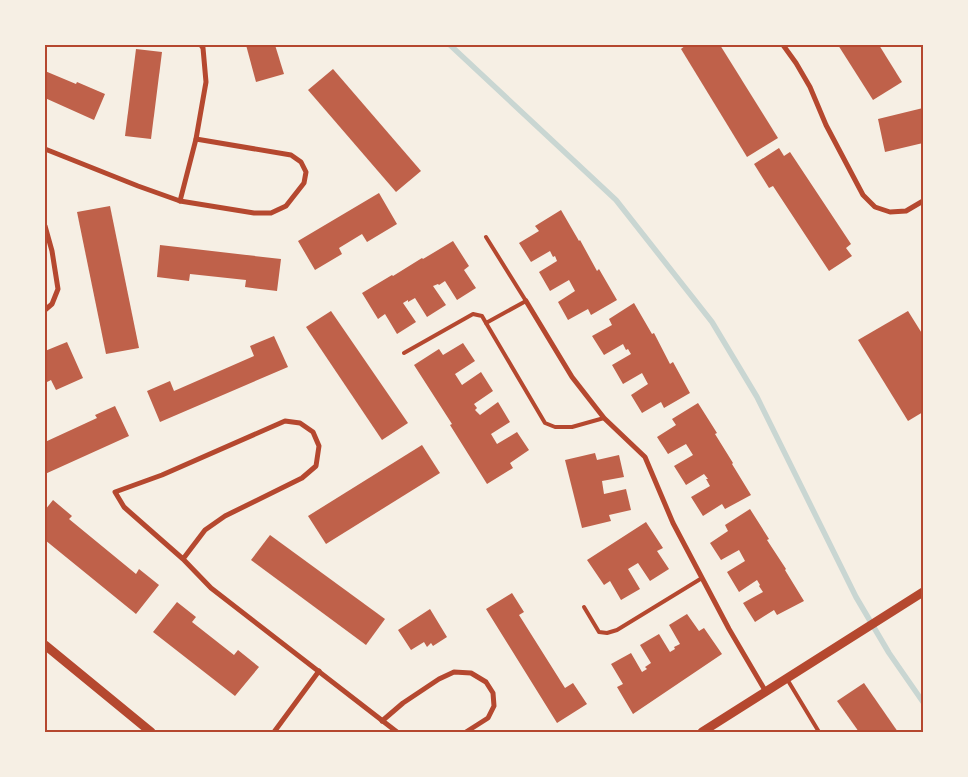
<svg xmlns="http://www.w3.org/2000/svg" width="968" height="777" font-family="Inter,sans-serif">
	<style>
		.lines { fill: none; stroke-linecap: round; stroke-linejoin: round }
		.stream { stroke: #c9d6d2; stroke-width: 5.5 }
		.building { fill: #bf614a }
		.service { stroke: #b5482f; stroke-width: 4 }
		.minor { stroke: #b5482f; stroke-width: 5 }
		.tertiary { stroke: #b5482f; stroke-width: 9 }
		.neatline { fill: none; stroke: #b5482f; stroke-width: 2 }
	</style>
	<rect width="100%" height="100%" fill="#f6efe4"/>
	<g class="lines">
		<!-- stream -->
		<polyline class="stream" points="450,45 616,200 712,322 757,397 856,597 889,653 923,702"/>
	</g>
	<!-- building -->
	<g class="building">
		<polygon points="246,45 275,45 284,74 256,82"/>
		<polygon points="686,45 720,45 778,138 747,157 681,49"/>
		<polygon points="838,45 879,45 902,82 873,100"/>
		<polygon points="136,49 162,52 151,139 125,136"/>
		<polygon points="333,69 421,171 396,192 308,90"/>
		<polygon points="45,71 76,84 77,82 105,94 94,120 45,98"/>
		<polygon points="923,108 923,143 885,152 878,119"/>
		<polygon points="779,148 784,156 790,152 851,244 846,248 852,256 829,271 773,186 769,188 754,164"/>
		<polygon points="379,193 397,224 367,242 362,234 339,248 342,254 315,270 298,241"/>
		<polygon points="110,206 139,348 106,354 77,212"/>
		<polygon points="561,210 579,241 580,240 597,271 599,269 617,300 591,315 588,309 568,320 558,302 575,291 569,280 550,291 539,272 557,261 555,256 553,257 550,251 531,262 519,243 539,231 535,226"/>
		<polygon points="453,241 469,266 464,270 476,288 457,300 445,281 439,285 438,284 433,286 446,305 427,317 415,298 408,302 408,300 403,303 416,322 397,334 385,314 378,319 362,293 392,275 393,276 422,258 423,259"/>
		<polygon points="160,245 281,259 277,291 245,287 246,280 190,274 189,281 157,277"/>
		<polygon points="634,303 652,334 654,333 670,364 673,362 690,393 664,408 661,402 642,413 631,395 648,384 642,373 623,384 612,365 631,354 628,349 626,350 623,344 604,355 592,336 612,325 609,319"/>
		<polygon points="331,311 408,423 382,440 306,327"/>
		<polygon points="908,311 923,335 923,412 908,421 858,340"/>
		<polygon points="274,336 288,367 160,422 147,391 170,381 174,391 254,356 250,346"/>
		<polygon points="67,342 83,378 56,390 51,380 45,383 45,351"/>
		<polygon points="463,343 475,361 455,374 462,385 481,372 493,391 474,404 477,408 475,410 480,415 498,402 510,422 491,434 497,444 517,432 529,450 510,463 513,468 487,484 450,425 452,424 414,365 439,349 443,355"/>
		<polygon points="698,403 717,433 715,434 733,463 732,464 751,495 725,509 722,504 703,516 691,497 710,486 706,479 708,479 704,474 686,485 674,466 693,455 686,444 668,454 657,437 676,425 672,419"/>
		<polygon points="115,406 129,436 45,474 45,442 97,418 95,415"/>
		<polygon points="422,445 440,473 326,544 308,516"/>
		<polygon points="595,453 597,460 619,455 624,477 602,481 604,494 626,489 631,510 609,515 611,521 582,528 565,460"/>
		<polygon points="53,500 72,516 69,519 136,574 139,569 159,585 136,614 45,540 45,510"/>
		<polygon points="750,509 769,539 767,540 786,569 785,570 804,601 777,615 774,610 755,622 743,603 763,592 759,586 760,585 757,580 739,592 727,572 745,561 739,550 721,560 710,543 728,531 725,525"/>
		<polygon points="646,522 663,548 657,551 669,569 650,581 638,563 628,569 640,589 621,600 610,581 604,585 587,560"/>
		<polygon points="270,535 385,619 366,645 251,560"/>
		<polygon points="512,593 524,612 519,615 565,688 573,683 587,704 557,723 486,609"/>
		<polygon points="177,602 196,617 192,622 234,655 238,650 259,667 235,696 153,632"/>
		<polygon points="430,609 447,637 433,646 431,643 427,647 424,642 411,650 398,630"/>
		<polygon points="687,614 699,631 704,628 722,654 633,714 617,687 623,684 611,664 631,653 642,672 647,669 645,667 651,663 640,645 659,634 670,652 675,649 674,647 680,644 669,625"/>
		<polygon points="864,683 898,732 859,732 837,701"/>
	</g>
	<g class="lines">
		<!-- service -->
		<g class="service">
			<polyline points="486,323 545,423 555,427 572,427 604,418"/>
			<polyline points="404,353 473,314 482,316 486,323 526,301 486,237"/>
			<polyline points="584,607 599,632 607,633 617,630 702,578"/>
			<polyline points="787,679 819,732"/>
		</g>
		<!-- minor -->
		<g class="minor">
			<polyline points="783,45 796,63 810,87 826,125 863,195 875,207 890,212 906,211 923,201"/>
			<polyline points="45,149 138,186 180,201 254,213 271,213 286,206 304,183 306,172 301,162 291,155 196,139"/>
			<polyline points="180,201 196,139 206,82 203,48 201,45"/>
			<polyline points="45,226 52,251 58,289 52,304 45,310"/>
			<polyline points="526,301 572,377 604,418 645,457 673,523 729,629 766,692"/>
			<polyline points="183,559 205,530 225,516 302,478 316,466 319,446 313,432 300,423 285,421 162,475 115,492 124,507 183,559 211,588 397,732"/>
			<polyline points="382,721 403,703 439,679 454,672 471,673 486,682 493,693 494,706 488,718 466,732"/>
			<polyline points="274,732 319,671"/>
		</g>
		<!-- tertiary -->
		<g class="tertiary">
			<polyline points="45,645 151,732"/>
			<polyline points="702,732 923,592"/>
		</g>
	</g>
	<!-- border -->
	<rect width="968" height="777" fill="none" stroke="#f6efe4" stroke-width="92"/>
	<rect x="46" y="46" width="876" height="685" class="neatline"/>
</svg>
